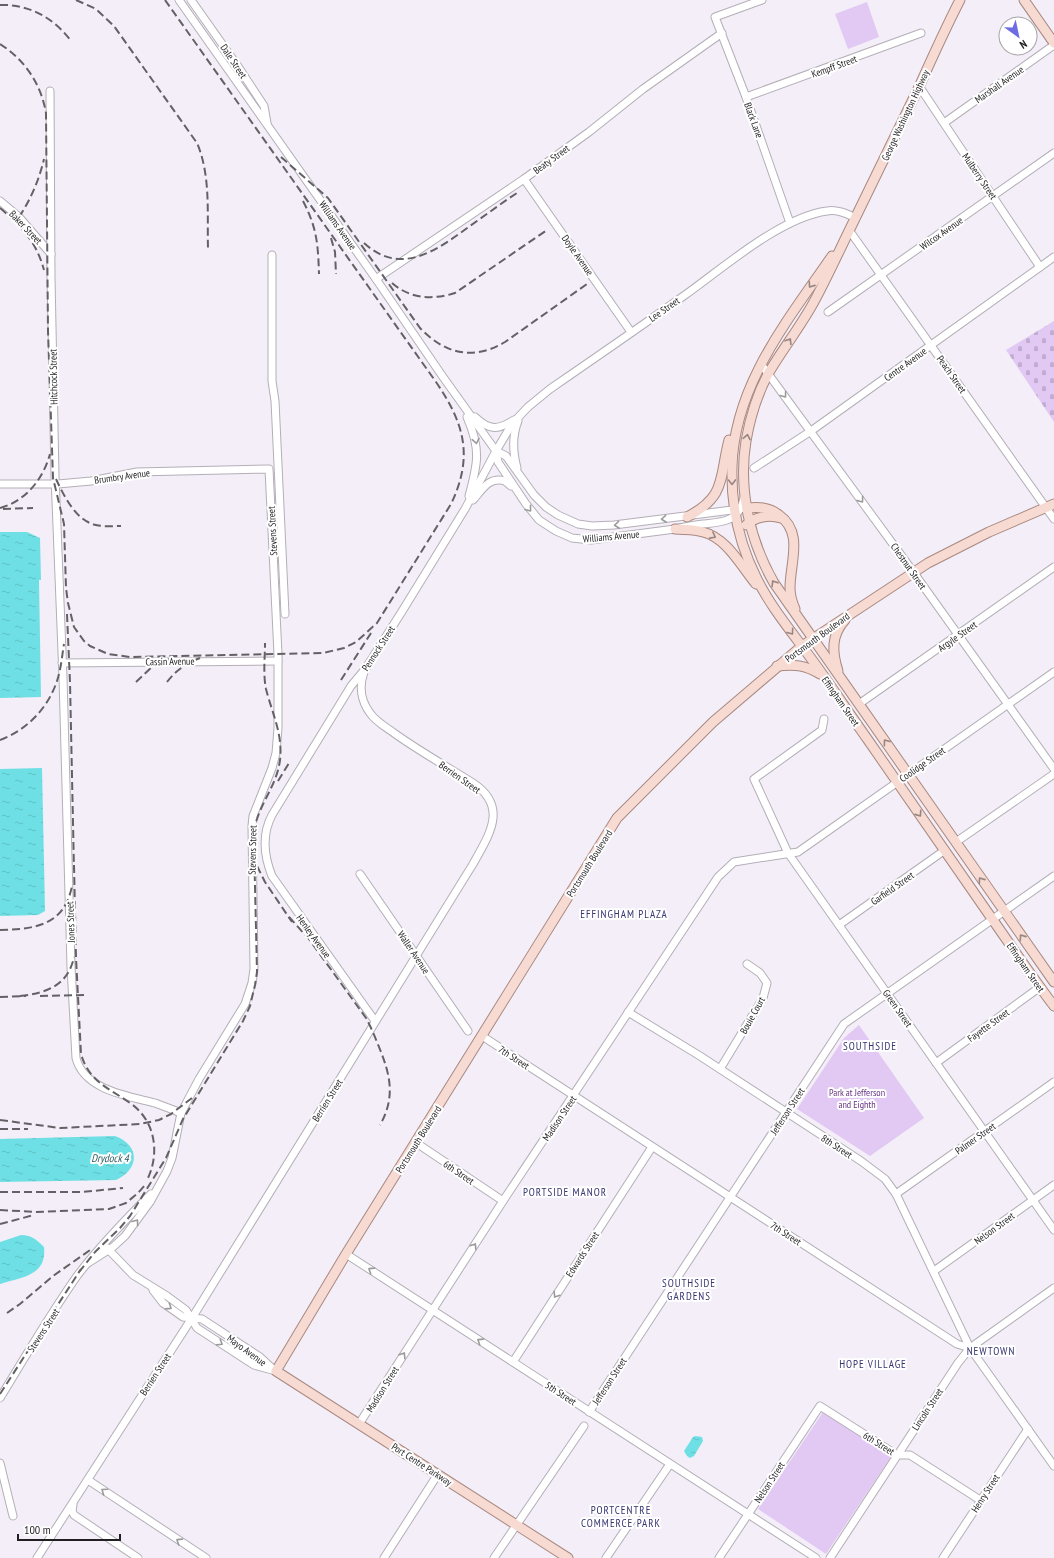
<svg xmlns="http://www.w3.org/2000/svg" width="1054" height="1558" font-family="'PT Sans Narrow',sans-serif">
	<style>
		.green { fill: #e2c9f4 }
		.cemetery { fill: url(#cemetery-stones) }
		.water { fill: url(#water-ripples) }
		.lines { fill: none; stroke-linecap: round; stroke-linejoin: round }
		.minor-casing { stroke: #b4afb7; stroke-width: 9 }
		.major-casing { stroke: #a88981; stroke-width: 11 }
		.minor { stroke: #fff; stroke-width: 7 }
		.major { stroke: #f7dad2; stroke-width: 9 }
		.rail { stroke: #646166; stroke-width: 2; stroke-dasharray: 8 4; stroke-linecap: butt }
		.oneway { stroke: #978683 }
		.oneway2 { stroke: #9b9a9c }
		.labels { text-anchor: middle; stroke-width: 4; stroke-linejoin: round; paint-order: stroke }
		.street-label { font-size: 10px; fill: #211f22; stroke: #fff }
		.park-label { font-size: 10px; fill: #673483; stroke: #fff }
		.neighbourhood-label { font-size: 11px; letter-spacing: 1px; fill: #373672; stroke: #fff }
		.water-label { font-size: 11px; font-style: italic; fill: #2c5d60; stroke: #fff }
	</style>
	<defs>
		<pattern id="cemetery-stones" width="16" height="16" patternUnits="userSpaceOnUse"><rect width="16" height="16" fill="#e2c9f4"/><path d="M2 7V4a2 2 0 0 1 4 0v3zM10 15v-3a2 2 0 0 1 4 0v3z" fill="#c2acd1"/></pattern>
		<pattern id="water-ripples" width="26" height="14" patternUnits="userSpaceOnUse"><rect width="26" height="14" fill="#6ee0e5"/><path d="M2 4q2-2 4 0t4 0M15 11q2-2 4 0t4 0" fill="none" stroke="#5fc0c4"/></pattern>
	</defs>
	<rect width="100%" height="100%" fill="#f3eef7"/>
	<!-- green -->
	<g class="green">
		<polygon points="867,2 879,37 848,49 835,14"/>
		<polygon points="859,1025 924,1118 870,1156 797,1109 844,1038"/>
		<polygon points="823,1412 891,1457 826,1554 758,1509"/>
	</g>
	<!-- cemetery -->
	<polygon class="cemetery" points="1054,321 1054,422 1006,350"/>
	<!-- water -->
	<g class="water">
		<polygon points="0,532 27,532 40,538 41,580 39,580 41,697 0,698"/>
		<polygon points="42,768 45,911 38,915 0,916 0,769"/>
		<path d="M 115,1136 C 140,1145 140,1169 116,1180 L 0,1182 L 0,1139 Z"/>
		<path d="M 21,1235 C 32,1235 37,1240 44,1247 C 47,1276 22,1277 0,1284 L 0,1242 Z"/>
		<polygon points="695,1436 702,1437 703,1441 694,1456 690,1458 687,1456 684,1451 693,1437"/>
	</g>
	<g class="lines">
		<!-- minor casing -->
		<g class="minor-casing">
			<g id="minor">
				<path d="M 179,0 L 376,279 L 443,377 L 496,451 L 498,462 L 526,504 L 539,520 L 556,531 L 572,538 L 591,540 L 675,529 C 684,527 693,525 703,524 C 723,522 739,522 744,498"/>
				<polyline points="191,0 237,65 264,106 267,123"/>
				<polyline points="762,0 715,17 746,97 790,223"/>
				<polyline points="919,86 1040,267"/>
				<path d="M 50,91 L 51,277 L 55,476 L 63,677 L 71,967 L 76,1058 C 84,1090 128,1096 155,1103 C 163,1106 172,1109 181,1113"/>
				<polyline points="746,97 921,33"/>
				<polyline points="944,123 1054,45"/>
				<polyline points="524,179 631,332"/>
				<polyline points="0,201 19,217 51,254"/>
				<polyline points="849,230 1054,519"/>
				<polyline points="272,255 272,381 275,401 285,614"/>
				<polyline points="376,279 524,179 589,132 643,89 722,33"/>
				<polyline points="828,312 1054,153"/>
				<polyline points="761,364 909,566 1054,769"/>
				<path d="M 467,417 C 481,449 478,463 469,496"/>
				<path d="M 475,417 C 490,431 498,430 514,420"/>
				<polyline points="496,451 506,456 534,495 546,507 558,515 578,524 592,526 614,525 740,509"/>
				<path d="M 517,468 C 513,453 512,436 518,421"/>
				<polyline points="754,468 811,431 1054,257"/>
				<polyline points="0,484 58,484 91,481 137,472 269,469 278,654 278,728 276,753 272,768 253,816 252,826 254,969 252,983 245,1004 199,1079 181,1113 172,1158 167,1171 150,1202 125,1236 113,1247 88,1263"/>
				<path d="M 473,500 C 482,490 489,476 505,481 L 511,486"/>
				<polyline points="62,663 278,661"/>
				<polyline points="859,704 1054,567"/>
				<polyline points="824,719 822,730 754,779 788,853 1054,1230"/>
				<polyline points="956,842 1054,774"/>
				<polyline points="360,874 468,1031"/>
				<polyline points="839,925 945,850"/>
				<polyline points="628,1012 700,1056 861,1161 885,1179 896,1194 970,1348 1054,1466"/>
				<path d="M 375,1021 L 272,876 C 264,856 262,834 272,815 L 351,686 L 366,668 L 401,613 L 465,509 L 496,451 L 512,424 L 528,407 L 550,389 C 595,358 640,327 685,295 C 723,268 781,217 827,211 C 837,209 847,214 856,218"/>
				<polyline points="482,1036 957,1344 970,1348"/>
				<polyline points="936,1063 1040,987"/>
				<polyline points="720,1069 763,998 767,983 760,973 747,964"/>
				<polyline points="415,1142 503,1201"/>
				<polyline points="896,1194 1054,1082"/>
				<polyline points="107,1248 133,1275 167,1296 186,1310 197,1328 254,1365 276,1371"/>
				<polyline points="346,1254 816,1558"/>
				<polyline points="934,1271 1054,1185"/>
				<polyline points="153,1290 163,1303 183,1317 202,1319 260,1357 273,1369"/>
				<polyline points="513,1362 652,1147"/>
				<path d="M 0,1398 C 25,1357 49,1316 77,1276 C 99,1247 125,1220 151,1194"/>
				<polyline points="589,1412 844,1024 1054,876"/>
				<polyline points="359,1424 503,1201 718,877 734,862 798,852 1054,672"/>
				<polyline points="0,1463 13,1516"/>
				<polyline points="88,1480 206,1558"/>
				<polyline points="73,1505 72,1511 74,1515 138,1558"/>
				<path d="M 37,1558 L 192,1318 L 473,864 C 489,835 509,807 473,783 C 446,766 419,751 394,733 C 386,727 376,722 370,713 C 361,701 359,686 364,672"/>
				<polyline points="384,1558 438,1474"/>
				<polyline points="494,1558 584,1426"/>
				<polyline points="606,1558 670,1464"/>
				<polyline points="719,1558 820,1406 897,1455 910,1455 980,1500"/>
				<polyline points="830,1558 958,1363 970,1348 1054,1288"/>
				<polyline points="943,1558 1028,1429"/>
			</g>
		</g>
		<!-- major casing -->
		<g class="major-casing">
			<g id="major">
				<path d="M 960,0 C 945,29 932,58 919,87 C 895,136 871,185 847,235 C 837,256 827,277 816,298 C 802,325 783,348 768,374 C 757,395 750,418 746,441 C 738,490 750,541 774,583 L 1054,982"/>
				<polyline points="1024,0 1054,43"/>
				<path d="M 832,256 C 788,320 734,385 732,467 C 731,505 739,543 756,577 C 770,606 791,631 810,657 C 830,684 848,712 868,740 C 908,797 948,855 988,913 C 1010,944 1031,976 1054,1006"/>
				<path d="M 747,508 C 759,507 769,507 779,515 C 804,533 790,562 790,588 C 790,595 792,602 795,609"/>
				<path d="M 687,517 C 727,496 719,478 729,440"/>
				<path d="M 746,525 C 755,517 769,514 781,518"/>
				<path d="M 675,529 C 684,530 694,529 703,532 C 727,538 741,566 756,584"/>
				<path d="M 777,666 C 794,664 805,665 820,674"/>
				<path d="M 838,671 C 832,652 831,635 845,620"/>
				<polyline points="568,1558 276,1371 346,1254 617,818 713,722 802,646 928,563 989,532 1054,504"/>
			</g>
		</g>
		<!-- minor -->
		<use href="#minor" class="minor"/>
		<!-- major -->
		<use href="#major" class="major"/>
		<!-- rail -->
		<g class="rail">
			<path d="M 76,0 L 96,9 L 114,26 L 197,143 C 211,176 207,214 208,249"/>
			<path d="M 0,5 C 29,4 54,18 71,41"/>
			<path d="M 0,44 C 25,60 41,84 46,113 L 48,331 L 53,478 L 64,524 L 66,588 L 68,603 L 74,627 L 84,641 L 90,646 L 108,654 L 130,657 L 323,653 L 344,648 L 356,642 L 377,623 L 451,504 C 474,456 464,423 436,382 L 165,0"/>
			<path d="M 281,157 L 328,198 L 420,328 C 445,354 473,361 505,342 L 587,284"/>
			<path d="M 303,201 C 317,228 318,244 319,274"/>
			<path d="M 0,208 C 22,227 36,241 44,270"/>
			<path d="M 19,217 C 31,199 39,180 44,159"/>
			<polyline points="331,238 335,252 336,274"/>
			<path d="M 364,243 C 401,277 437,250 470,226 C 487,214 503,202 520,191"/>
			<path d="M 392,283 C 410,299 433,300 455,293 L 547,230"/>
			<path d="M 56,479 C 64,496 76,521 96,525 C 104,527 113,526 121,526"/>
			<path d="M 0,508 C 26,501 43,479 50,454"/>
			<polyline points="3,509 33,508"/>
			<polyline points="67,614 70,682 74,870"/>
			<polyline points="341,680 371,633"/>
			<polyline points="136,682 153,666 170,659"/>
			<path d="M 167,682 C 176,670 187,663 200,658"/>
			<path d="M 0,740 C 27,730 48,708 57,681 C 61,669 62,656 64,644"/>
			<polyline points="278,781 289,763"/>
			<path d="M 74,865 L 76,958 L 81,1054 C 89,1082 109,1088 130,1103 C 155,1120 160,1152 148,1178"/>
			<polyline points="257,866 265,882 292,922"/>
			<path d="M 289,917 L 309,939 L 366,1018 C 371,1027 375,1037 379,1047 C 390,1074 396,1097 380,1125"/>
			<path d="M 0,930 C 35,929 64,926 72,886"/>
			<path d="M 20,996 C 46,993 68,986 74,957"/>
			<polyline points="40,996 88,995"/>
			<polyline points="0,997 26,996"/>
			<polyline points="0,1120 60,1128 140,1124 159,1120 171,1114 192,1098"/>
			<polyline points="0,1129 28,1129"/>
			<polyline points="0,1192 82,1192 123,1188"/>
			<polyline points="0,1210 36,1212 109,1209 126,1203 138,1193 145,1185"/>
			<polyline points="0,1224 34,1215"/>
			<path d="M 79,1272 L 95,1252 L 120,1228 L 130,1216 L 166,1158 L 183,1119 L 243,1021 L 250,1006 L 255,985 L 257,972 L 254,843 C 254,835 254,827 257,819 C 264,798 277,783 280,760 C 283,734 272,713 266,689 C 263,674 265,658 265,643"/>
			<polyline points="7,1313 20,1304 53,1276 93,1248"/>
			<polyline points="0,1394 81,1269"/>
		</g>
	</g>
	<!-- one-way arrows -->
	<defs><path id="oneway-chevron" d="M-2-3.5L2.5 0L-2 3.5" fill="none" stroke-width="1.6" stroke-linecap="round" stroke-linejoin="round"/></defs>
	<g class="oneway">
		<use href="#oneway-chevron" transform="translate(811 285) rotate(125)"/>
		<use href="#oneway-chevron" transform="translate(789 341) rotate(-58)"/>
		<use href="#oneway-chevron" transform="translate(747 437) rotate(-79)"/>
		<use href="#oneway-chevron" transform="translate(732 482) rotate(89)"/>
		<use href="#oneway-chevron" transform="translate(713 536) rotate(28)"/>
		<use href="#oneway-chevron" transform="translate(774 583) rotate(-122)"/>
		<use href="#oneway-chevron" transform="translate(791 632) rotate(54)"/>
		<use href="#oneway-chevron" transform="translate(886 742) rotate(-126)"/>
		<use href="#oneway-chevron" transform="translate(919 814) rotate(55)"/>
		<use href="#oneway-chevron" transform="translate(981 880) rotate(-125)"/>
		<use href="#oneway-chevron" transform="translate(1022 937) rotate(-125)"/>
	</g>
	<g class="oneway2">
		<use href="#oneway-chevron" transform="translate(784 395) rotate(53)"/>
		<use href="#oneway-chevron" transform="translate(476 441) rotate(79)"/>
		<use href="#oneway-chevron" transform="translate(861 500) rotate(54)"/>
		<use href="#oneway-chevron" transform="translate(529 509) rotate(52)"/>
		<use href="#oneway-chevron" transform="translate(664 519) rotate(174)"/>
		<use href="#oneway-chevron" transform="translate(617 525) rotate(174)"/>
		<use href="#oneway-chevron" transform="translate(136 1222) rotate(-54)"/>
		<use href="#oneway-chevron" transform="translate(474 1246) rotate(-57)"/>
		<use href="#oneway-chevron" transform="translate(371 1270) rotate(-147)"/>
		<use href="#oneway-chevron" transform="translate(556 1295) rotate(123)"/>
		<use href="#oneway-chevron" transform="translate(169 1307) rotate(33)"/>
		<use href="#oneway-chevron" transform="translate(480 1341) rotate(-147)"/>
		<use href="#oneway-chevron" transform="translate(220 1343) rotate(32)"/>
		<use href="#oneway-chevron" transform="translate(403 1355) rotate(-57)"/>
		<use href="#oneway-chevron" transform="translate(104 1491) rotate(-145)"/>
		<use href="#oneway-chevron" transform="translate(179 1541) rotate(-147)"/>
	</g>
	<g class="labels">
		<!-- street labels -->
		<g class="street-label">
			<text transform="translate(234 61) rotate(56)" y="4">Dale Street</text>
			<text transform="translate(834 66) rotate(-20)" y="4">Kempff Street</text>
			<text transform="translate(999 84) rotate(-35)" y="4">Marshall Avenue</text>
			<text transform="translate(905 115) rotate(-65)" y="4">George Washington Highway</text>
			<text transform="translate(754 120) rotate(70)" y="4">Black Lane</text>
			<text transform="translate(551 159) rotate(-36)" y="4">Beaty Street</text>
			<text transform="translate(980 176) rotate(56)" y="4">Mulberry Street</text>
			<text transform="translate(338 225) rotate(55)" y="4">Williams Avenue</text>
			<text transform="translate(26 227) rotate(46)" y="4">Baker Street</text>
			<text transform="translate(941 233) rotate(-35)" y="4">Wilcox Avenue</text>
			<text transform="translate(578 255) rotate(55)" y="4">Doyle Avenue</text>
			<text transform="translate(664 309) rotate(-35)" y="4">Lee Street</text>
			<text transform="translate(905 364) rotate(-36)" y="4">Centre Avenue</text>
			<text transform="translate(952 374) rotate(55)" y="4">Peach Street</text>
			<text transform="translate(53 377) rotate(-91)" y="4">Hitchcock Street</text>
			<text transform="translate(122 476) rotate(-8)" y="4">Brumbry Avenue</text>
			<text transform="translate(272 531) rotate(-93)" y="4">Stevens Street</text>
			<text transform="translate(611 536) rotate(-5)" y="4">Williams Avenue</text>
			<text transform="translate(909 566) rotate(55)" y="4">Chestnut Street</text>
			<text transform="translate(957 636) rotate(-35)" y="4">Argyle Street</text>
			<text transform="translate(817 637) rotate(-36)" y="4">Portsmouth Boulevard</text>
			<text transform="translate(378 648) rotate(-57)" y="4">Pennock Street</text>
			<text transform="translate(170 661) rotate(-1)" y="4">Cassin Avenue</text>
			<text transform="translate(841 701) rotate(55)" y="4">Effingham Street</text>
			<text transform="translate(922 764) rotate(-35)" y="4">Coolidge Street</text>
			<text transform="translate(460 777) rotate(35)" y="4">Berrien Street</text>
			<text transform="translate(252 850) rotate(-89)" y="4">Stevens Street</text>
			<text transform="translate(589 863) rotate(-58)" y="4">Portsmouth Boulevard</text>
			<text transform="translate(892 888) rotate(-35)" y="4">Garfield Street</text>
			<text transform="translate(70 922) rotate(-92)" y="4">Jones Street</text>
			<text transform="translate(314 936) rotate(54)" y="4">Henley Avenue</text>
			<text transform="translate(414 952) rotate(56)" y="4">Waller Avenue</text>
			<text transform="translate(1026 967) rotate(55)" y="4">Effingham Street</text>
			<text transform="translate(898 1008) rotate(55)" y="4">Green Street</text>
			<text transform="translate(752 1015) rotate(-61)" y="4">Bouie Court</text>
			<text transform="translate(988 1025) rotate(-36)" y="4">Fayette Street</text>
			<text transform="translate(514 1057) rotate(33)" y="4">7th Street</text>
			<text transform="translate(327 1100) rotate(-58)" y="4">Berrien Street</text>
			<text transform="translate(787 1111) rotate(-57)" y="4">Jefferson Street</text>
			<text transform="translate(559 1118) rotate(-56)" y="4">Madison Street</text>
			<text transform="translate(975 1138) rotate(-35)" y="4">Palmer Street</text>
			<text transform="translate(418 1139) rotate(-58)" y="4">Portsmouth Boulevard</text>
			<text transform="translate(837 1146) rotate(33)" y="4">8th Street</text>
			<text transform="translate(459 1172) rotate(34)" y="4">6th Street</text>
			<text transform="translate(994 1228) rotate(-36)" y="4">Nelson Street</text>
			<text transform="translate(786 1233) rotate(33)" y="4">7th Street</text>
			<text transform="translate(582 1254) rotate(-57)" y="4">Edwards Street</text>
			<text transform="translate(43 1330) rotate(-57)" y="4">Stevens Street</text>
			<text transform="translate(247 1350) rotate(36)" y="4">Mayo Avenue</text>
			<text transform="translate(155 1374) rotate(-57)" y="4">Berrien Street</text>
			<text transform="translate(609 1381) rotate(-57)" y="4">Jefferson Street</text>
			<text transform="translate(382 1389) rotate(-58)" y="4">Madison Street</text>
			<text transform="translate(561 1393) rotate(33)" y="4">5th Street</text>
			<text transform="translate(927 1409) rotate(-57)" y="4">Lincoln Street</text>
			<text transform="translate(879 1443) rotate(32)" y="4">6th Street</text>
			<text transform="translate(422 1464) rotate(33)" y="4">Port Centre Parkway</text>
			<text transform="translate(769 1482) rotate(-57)" y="4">Nelson Street</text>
			<text transform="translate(985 1493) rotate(-57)" y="4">Henry Street</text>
		</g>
		<!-- park labels -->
		<g class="park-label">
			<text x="857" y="1096">Park at Jefferson<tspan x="857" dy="12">and Eighth</tspan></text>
		</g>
		<!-- neighbourhood labels -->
		<g class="neighbourhood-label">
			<text x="624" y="918">EFFINGHAM PLAZA</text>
			<text x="870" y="1050">SOUTHSIDE</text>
			<text x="565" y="1196">PORTSIDE MANOR</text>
			<text x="689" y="1287">SOUTHSIDE<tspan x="689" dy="13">GARDENS</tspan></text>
			<text x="991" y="1355">NEWTOWN</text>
			<text x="873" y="1368">HOPE VILLAGE</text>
			<text x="621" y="1514">PORTCENTRE<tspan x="621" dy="13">COMMERCE PARK</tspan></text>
		</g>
		<!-- water labels -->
		<g class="water-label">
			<text x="110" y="1162">Drydock 4</text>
		</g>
	</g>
	<!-- north arrow -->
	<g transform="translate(1018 36) rotate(147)"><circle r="19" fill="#ffffff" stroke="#a6a5a7"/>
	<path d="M0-3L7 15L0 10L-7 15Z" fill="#6e6be5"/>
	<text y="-6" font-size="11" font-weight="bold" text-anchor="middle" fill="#211f22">N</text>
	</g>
	<!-- scale -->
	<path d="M18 1534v6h102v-6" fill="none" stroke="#211f22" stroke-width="2"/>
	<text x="24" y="1534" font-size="12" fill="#211f22" stroke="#ffffff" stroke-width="3" paint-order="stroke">100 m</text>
</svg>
